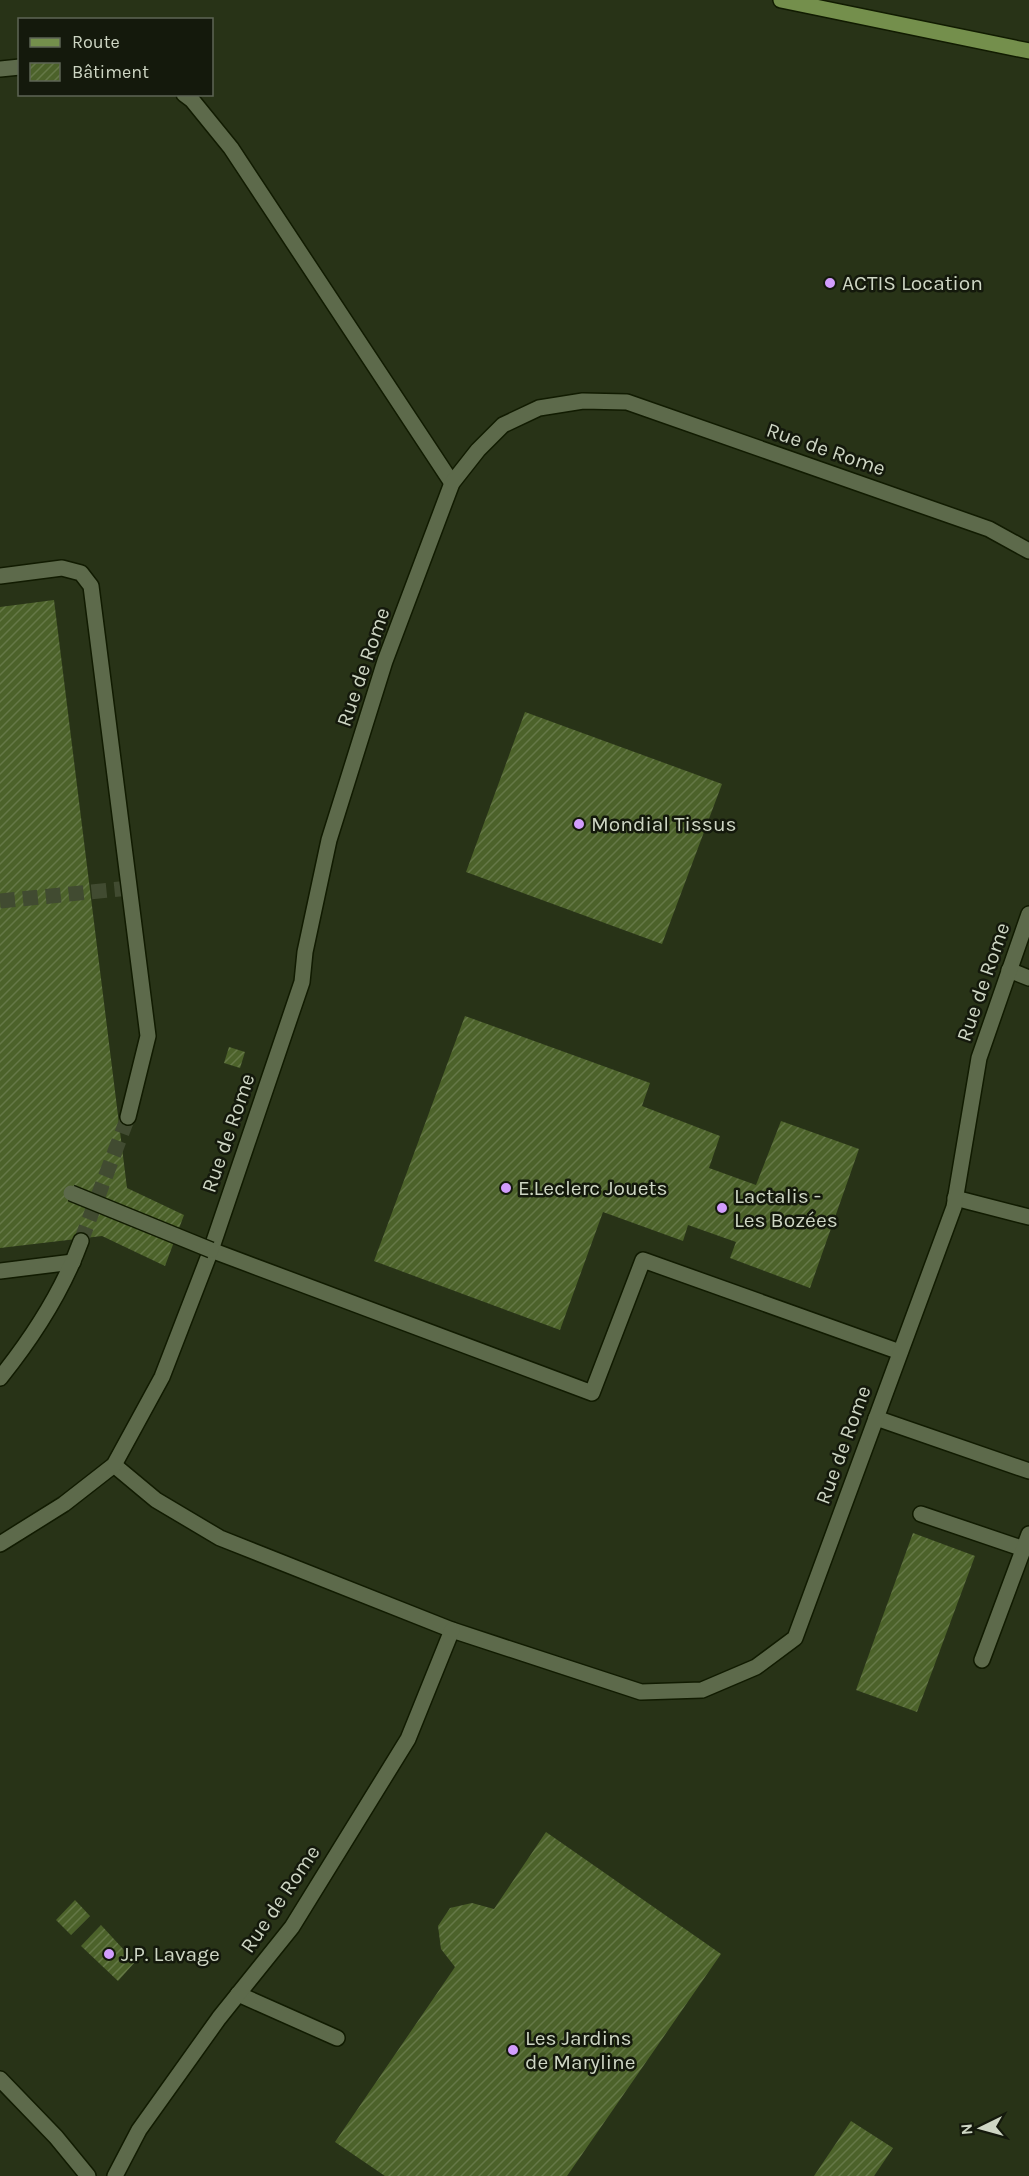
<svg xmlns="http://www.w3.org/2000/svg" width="1029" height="2176" font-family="Karla,sans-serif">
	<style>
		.building { fill: url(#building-hatch) }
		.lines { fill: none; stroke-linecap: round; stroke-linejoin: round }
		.minor-tunnel { stroke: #414b31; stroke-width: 15; stroke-dasharray: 15 8; stroke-linecap: butt }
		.minor-casing { stroke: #111b01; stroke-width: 18 }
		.major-casing { stroke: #111b01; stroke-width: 18 }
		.minor { stroke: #5d6a4b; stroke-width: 15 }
		.major { stroke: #748f4c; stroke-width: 15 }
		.minor-bridge-casing { stroke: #111b01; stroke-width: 18; stroke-linecap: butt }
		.minor-bridge { stroke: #5d6a4b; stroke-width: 15 }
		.poi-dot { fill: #d29dfd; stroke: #14190c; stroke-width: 2 }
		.labels { text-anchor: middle; stroke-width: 5; stroke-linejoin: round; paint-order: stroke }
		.poi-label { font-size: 21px; fill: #ced6c4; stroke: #14190c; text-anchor: start }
		.street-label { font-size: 21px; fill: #ced6c4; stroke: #14190c }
	</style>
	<defs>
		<pattern id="building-hatch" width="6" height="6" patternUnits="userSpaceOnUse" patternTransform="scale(1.5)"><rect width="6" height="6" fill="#4c622a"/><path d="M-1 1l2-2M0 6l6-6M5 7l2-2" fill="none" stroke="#657847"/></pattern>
	</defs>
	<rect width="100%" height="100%" fill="#283317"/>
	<!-- building -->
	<g class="building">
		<polygon points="54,600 127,1188 184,1215 165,1266 102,1236 0,1248 0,607"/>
		<polygon points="525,712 722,784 662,944 466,872"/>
		<polygon points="465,1016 650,1083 642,1106 720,1136 709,1168 756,1185 781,1121 859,1149 810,1288 730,1258 736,1242 688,1225 683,1241 603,1212 560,1330 374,1261"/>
		<polygon points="229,1047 245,1052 240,1068 224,1063"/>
		<polygon points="913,1533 975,1556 917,1712 856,1690"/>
		<polygon points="546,1832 721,1954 567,2176 385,2176 335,2142 455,1967 441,1949 438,1926 450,1908 472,1903 494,1909"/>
		<polygon points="75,1900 90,1916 71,1935 56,1920"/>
		<polygon points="101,1925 135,1962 118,1981 81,1946"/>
		<polygon points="851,2121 893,2148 874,2176 814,2176"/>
	</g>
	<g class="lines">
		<!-- minor-tunnel -->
		<g class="minor-tunnel">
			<polyline points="0,901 130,888"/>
			<polyline points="81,1241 128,1117"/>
		</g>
		<!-- minor casing -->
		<g class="minor-casing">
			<g id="minor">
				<polyline points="0,69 20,67"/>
				<polyline points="184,94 192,100 231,148 452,483"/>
				<polyline points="0,576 62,568 81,573 91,586 148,1036 128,1117"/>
				<polyline points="1009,970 1029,978"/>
				<polyline points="955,1198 1029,1217"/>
				<polyline points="211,1250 592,1393 643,1260 900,1352"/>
				<polyline points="0,1271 73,1262"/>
				<path d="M 0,1378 C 33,1337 63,1290 81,1241"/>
				<polyline points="876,1418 1029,1471"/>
				<polyline points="114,1465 156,1500 220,1538 452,1630 641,1692 702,1690 756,1667 795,1638 954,1207 979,1058 1029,914"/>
				<polyline points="921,1514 1024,1549"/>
				<polyline points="0,1544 64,1504 114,1465 162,1377 211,1250 302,982 305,952 329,840 385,661 452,483 478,450 503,425 539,408 583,401 627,402 989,529 1029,551"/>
				<polyline points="982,1660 1029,1534"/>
				<polyline points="238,1994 337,2038"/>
				<polyline points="0,2079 56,2137 88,2176"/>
				<polyline points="115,2176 139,2130 219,2018 292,1927 408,1739 452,1630"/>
			</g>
		</g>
		<!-- major casing -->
		<g class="major-casing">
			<polyline id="major" points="781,0 1029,51"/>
		</g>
		<!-- minor -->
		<use href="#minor" class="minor"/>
		<!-- major -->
		<use href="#major" class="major"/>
		<!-- minor-bridge casing -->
		<g class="minor-bridge-casing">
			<polyline id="minor-bridge" points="71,1193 211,1250"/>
		</g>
		<!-- minor-bridge -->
		<use href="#minor-bridge" class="minor-bridge"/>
	</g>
	<!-- markers -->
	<g class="poi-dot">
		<circle cx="830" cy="283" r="6"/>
		<circle cx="579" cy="824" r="6"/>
		<circle cx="506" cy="1188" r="6"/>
		<circle cx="722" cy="1208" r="6"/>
		<circle cx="109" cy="1954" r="6"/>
		<circle cx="513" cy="2050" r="6"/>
	</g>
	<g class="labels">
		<!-- poi labels -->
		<g class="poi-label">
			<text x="842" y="290">ACTIS Location</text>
			<text x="591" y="831">Mondial Tissus</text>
			<text x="518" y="1195">E.Leclerc Jouets</text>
			<text x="734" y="1203">Lactalis -<tspan x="734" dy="24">Les Bozées</tspan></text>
			<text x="121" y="1961">J.P. Lavage</text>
			<text x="525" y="2045">Les Jardins<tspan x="525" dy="24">de Maryline</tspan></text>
		</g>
		<!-- street labels -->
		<g class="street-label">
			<text transform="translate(826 449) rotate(19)" y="7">Rue de Rome</text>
			<text transform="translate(363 667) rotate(-71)" y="7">Rue de Rome</text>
			<text transform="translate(983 982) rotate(-71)" y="7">Rue de Rome</text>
			<text transform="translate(228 1133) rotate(-71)" y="7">Rue de Rome</text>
			<text transform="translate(843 1445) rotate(-70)" y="7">Rue de Rome</text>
			<text transform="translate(280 1899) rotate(-56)" y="7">Rue de Rome</text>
		</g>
	</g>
	<!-- legend -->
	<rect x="18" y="18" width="195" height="78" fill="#14190c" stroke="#5e6556" stroke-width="1.5"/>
	<rect x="30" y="38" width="30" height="9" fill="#748f4c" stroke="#5e6556" stroke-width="1.5"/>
	<text x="72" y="48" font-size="18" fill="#ced6c4">Route</text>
	<rect x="30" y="63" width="30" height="18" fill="url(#building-hatch)" stroke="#5e6556" stroke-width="1.5"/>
	<text x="72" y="78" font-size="18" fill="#ced6c4">Bâtiment</text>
	<!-- north arrow -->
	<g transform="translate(981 2128) rotate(265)" stroke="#14190c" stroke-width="4.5" paint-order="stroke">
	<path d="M0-4.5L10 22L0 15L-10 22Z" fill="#ced6c4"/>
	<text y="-9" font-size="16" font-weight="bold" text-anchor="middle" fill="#ced6c4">N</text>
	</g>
</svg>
